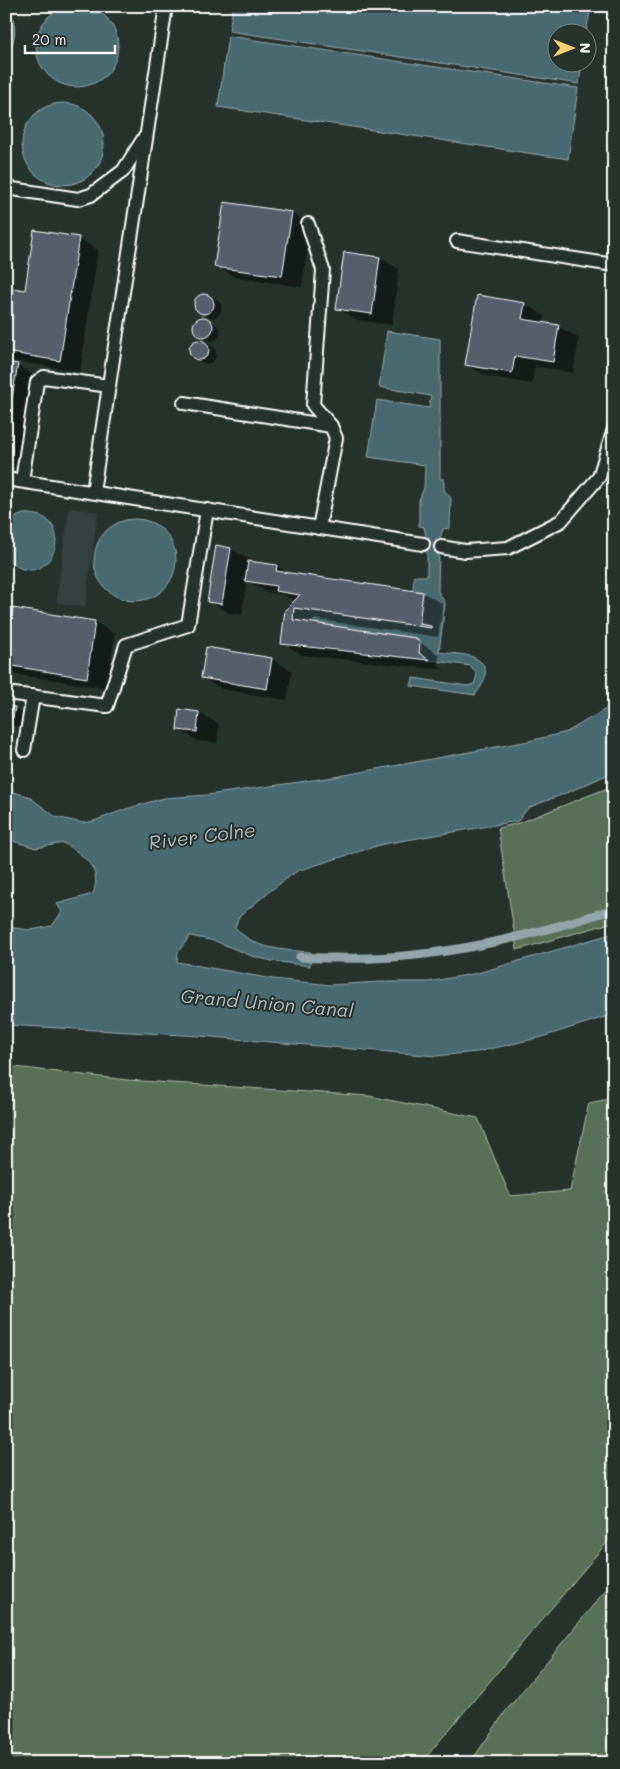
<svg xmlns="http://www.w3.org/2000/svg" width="620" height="1769" font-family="Mali,sans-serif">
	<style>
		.built { fill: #344040 }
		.green { fill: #587055; stroke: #acb8aa }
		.water { fill: #4a6b70; stroke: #92a6a9 }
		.shadow { fill: #0007 }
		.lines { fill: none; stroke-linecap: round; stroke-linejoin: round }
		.stream { stroke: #92a6a9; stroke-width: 9 }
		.building { fill: #545f6c; stroke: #fff }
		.service-casing { stroke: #fff; stroke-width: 16 }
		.service { stroke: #26332d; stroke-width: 12 }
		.labels { text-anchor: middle; stroke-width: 4; stroke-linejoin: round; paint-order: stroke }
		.water-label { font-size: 19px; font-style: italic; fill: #aebcbf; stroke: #26332d }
	</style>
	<rect width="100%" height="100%" fill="#26332d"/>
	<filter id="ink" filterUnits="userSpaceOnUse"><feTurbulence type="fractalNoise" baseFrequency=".02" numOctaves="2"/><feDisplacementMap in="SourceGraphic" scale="10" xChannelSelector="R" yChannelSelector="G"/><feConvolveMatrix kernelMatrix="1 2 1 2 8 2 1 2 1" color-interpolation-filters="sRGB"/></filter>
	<g filter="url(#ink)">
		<!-- built -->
		<polygon class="built" points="69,508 98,512 85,607 56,603"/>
		<!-- green -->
		<g class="green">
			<polygon points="614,782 614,922 517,950 498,828 519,823 605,789"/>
			<polygon points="6,1066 127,1080 369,1096 478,1118 510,1196 570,1191 589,1103 614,1098 614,1534 421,1763 6,1763"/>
			<polygon points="614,1580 614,1763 470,1763 506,1711"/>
		</g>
		<!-- water -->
		<g class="water">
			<circle cx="77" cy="46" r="41"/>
			<path d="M 7,6 C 18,21 17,41 6,55 Z"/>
			<polygon points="233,6 548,6 590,12 586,32 558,32 558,62 582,63 579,84 229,31"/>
			<polygon points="228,36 578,88 568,159 218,107"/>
			<circle cx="63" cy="144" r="41"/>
			<path d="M 387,331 L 440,339 L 440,479 L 444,479 L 444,490 L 451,498 L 450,528 L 443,529 L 439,542 L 438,591 L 445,603 L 439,652 C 450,654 466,653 475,658 C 493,667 484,684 475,695 L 411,686 L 413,678 L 468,686 L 474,684 L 477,675 L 471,666 L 429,660 L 419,653 L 420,642 L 415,638 L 293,620 L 294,608 L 431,628 L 431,626 L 419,624 L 423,592 L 413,590 L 414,576 L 427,576 L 427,542 L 424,527 L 419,526 L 419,500 L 424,488 L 425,465 L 368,457 L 377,400 L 429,408 L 431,396 L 379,387 Z"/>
			<path d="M 23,514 C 84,510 50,602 6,558 L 6,525 L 14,518 Z"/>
			<circle cx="135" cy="560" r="41"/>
			<path d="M 614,701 L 614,771 L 609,774 L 571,791 L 528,808 L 518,821 L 383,844 L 297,871 L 266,894 L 239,917 L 235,927 C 254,950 284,950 311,952 L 310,966 L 272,961 L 252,956 L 215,941 L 190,936 L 178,952 L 177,962 L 273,979 L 331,985 L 379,982 L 428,982 L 478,973 L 614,933 L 614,1014 L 542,1037 L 477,1052 L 436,1056 L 200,1036 L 6,1025 L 6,927 L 31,930 L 52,926 L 62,912 L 57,904 L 93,894 C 103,869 83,854 63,843 L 36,848 L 6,839 L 6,790 L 28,796 L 56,817 L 83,823 L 94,821 L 126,809 L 164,798 L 208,795 L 334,777 L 529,741 L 567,732 L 604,710 Z"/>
		</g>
		<!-- shadow -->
		<g class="shadow">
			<polygon points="291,213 311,224 302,287 235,277 216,266"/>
			<polygon points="78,239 98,250 80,371 6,360 6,289 26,292"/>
			<polygon points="380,258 399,269 392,325 357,320 338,309"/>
			<polygon points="204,294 218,300 221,305 221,311 218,316 213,318 207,316 199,312 196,307 196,301 199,296"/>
			<polygon points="478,297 525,304 545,316 543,324 559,327 579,338 573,373 535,366 532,384 486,376 466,364"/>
			<polygon points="203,318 216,324 220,329 220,335 217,340 212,341 206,340 198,335 195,331 194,325 198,320"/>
			<polygon points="199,340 212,346 216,351 216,357 213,362 207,364 201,362 194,358 190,353 190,347 193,343"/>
			<polygon points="6,363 17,365 37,377 29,469 6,465"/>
			<polygon points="231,549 251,560 250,563 277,566 290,574 423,593 443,604 438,637 314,619 313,624 415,639 439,655 438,666 445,670 302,655 282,643 295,601 284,595 266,592 247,581 242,615 229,613 209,601"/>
			<polygon points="6,608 95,622 115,634 107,688 6,673"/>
			<polygon points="207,648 272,659 292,671 287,700 222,689 202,678"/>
			<polygon points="6,707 14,708 34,719 33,728 6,725"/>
			<polygon points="199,713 219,724 217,743 198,741 178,729"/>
		</g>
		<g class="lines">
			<!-- stream -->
			<path class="stream" d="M 300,957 C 312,958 325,958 338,958 C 431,961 525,938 614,909"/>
		</g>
		<!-- building -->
		<g class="building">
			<polygon points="224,202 292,212 282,276 214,267"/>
			<polygon points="34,230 79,237 60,361 6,352 6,287 25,290"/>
			<polygon points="344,252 380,257 372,314 336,309"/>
			<circle cx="204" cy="304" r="10"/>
			<polygon points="477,295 525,303 522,319 559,325 553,362 515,356 512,373 465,365"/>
			<circle cx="203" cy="327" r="10"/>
			<circle cx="199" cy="350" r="10"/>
			<polygon points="6,362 18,364 6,432"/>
			<polygon points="6,448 12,449 10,459 6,458"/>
			<polygon points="216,545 231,548 222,604 207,602"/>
			<polygon points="248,561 277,565 276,571 423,592 419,624 431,626 431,628 294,608 293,620 415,638 420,642 419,653 429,660 281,644 285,610 300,595 275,591 276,586 245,581"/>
			<polygon points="6,607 95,621 87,678 6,665"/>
			<polygon points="206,647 272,658 267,689 201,678"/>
			<polygon points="6,706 15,707 13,718 6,717"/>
			<polygon points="179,709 199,712 197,732 177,730"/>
		</g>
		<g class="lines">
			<!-- service casing -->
			<g class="service-casing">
				<g id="service">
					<polyline points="6,188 78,199 91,195 123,171 144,138"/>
					<polyline points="308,224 323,270 313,405 331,426"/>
					<polyline points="457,241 614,265"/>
					<polyline points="184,403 331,426 336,438 319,528"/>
					<polyline points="6,479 423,544"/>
					<polyline points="22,481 37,382 44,377 109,386"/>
					<polyline points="93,492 166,6"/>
					<polyline points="441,547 465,551 508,548 561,521 599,477 614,429"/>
					<polyline points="6,693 107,706 126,645 188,625 207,510"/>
					<polyline points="24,750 33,696"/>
				</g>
			</g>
			<!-- service -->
			<use href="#service" class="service"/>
		</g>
	</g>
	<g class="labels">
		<!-- water labels -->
		<g class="water-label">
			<text transform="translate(202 836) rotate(-7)" y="7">River Colne</text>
			<text transform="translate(267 1003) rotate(5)" y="7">Grand Union Canal</text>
		</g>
	</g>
	<!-- margin -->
	<rect width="620" height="1769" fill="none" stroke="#26332d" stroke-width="25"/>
	<rect x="12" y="12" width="595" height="1744" fill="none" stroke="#fff" stroke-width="2" filter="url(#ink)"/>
	<!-- north arrow -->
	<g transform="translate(572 48) rotate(90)"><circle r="24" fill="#26332d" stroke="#7d8581"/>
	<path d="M0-4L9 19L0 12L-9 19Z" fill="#ffd166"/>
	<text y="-8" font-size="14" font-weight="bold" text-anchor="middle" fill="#ffffff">N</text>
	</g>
	<!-- scale -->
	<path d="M25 45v8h90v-8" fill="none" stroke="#ffffff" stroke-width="2.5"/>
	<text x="32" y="45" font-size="15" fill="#ffffff" stroke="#26332d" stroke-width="4" paint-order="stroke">20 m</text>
</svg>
